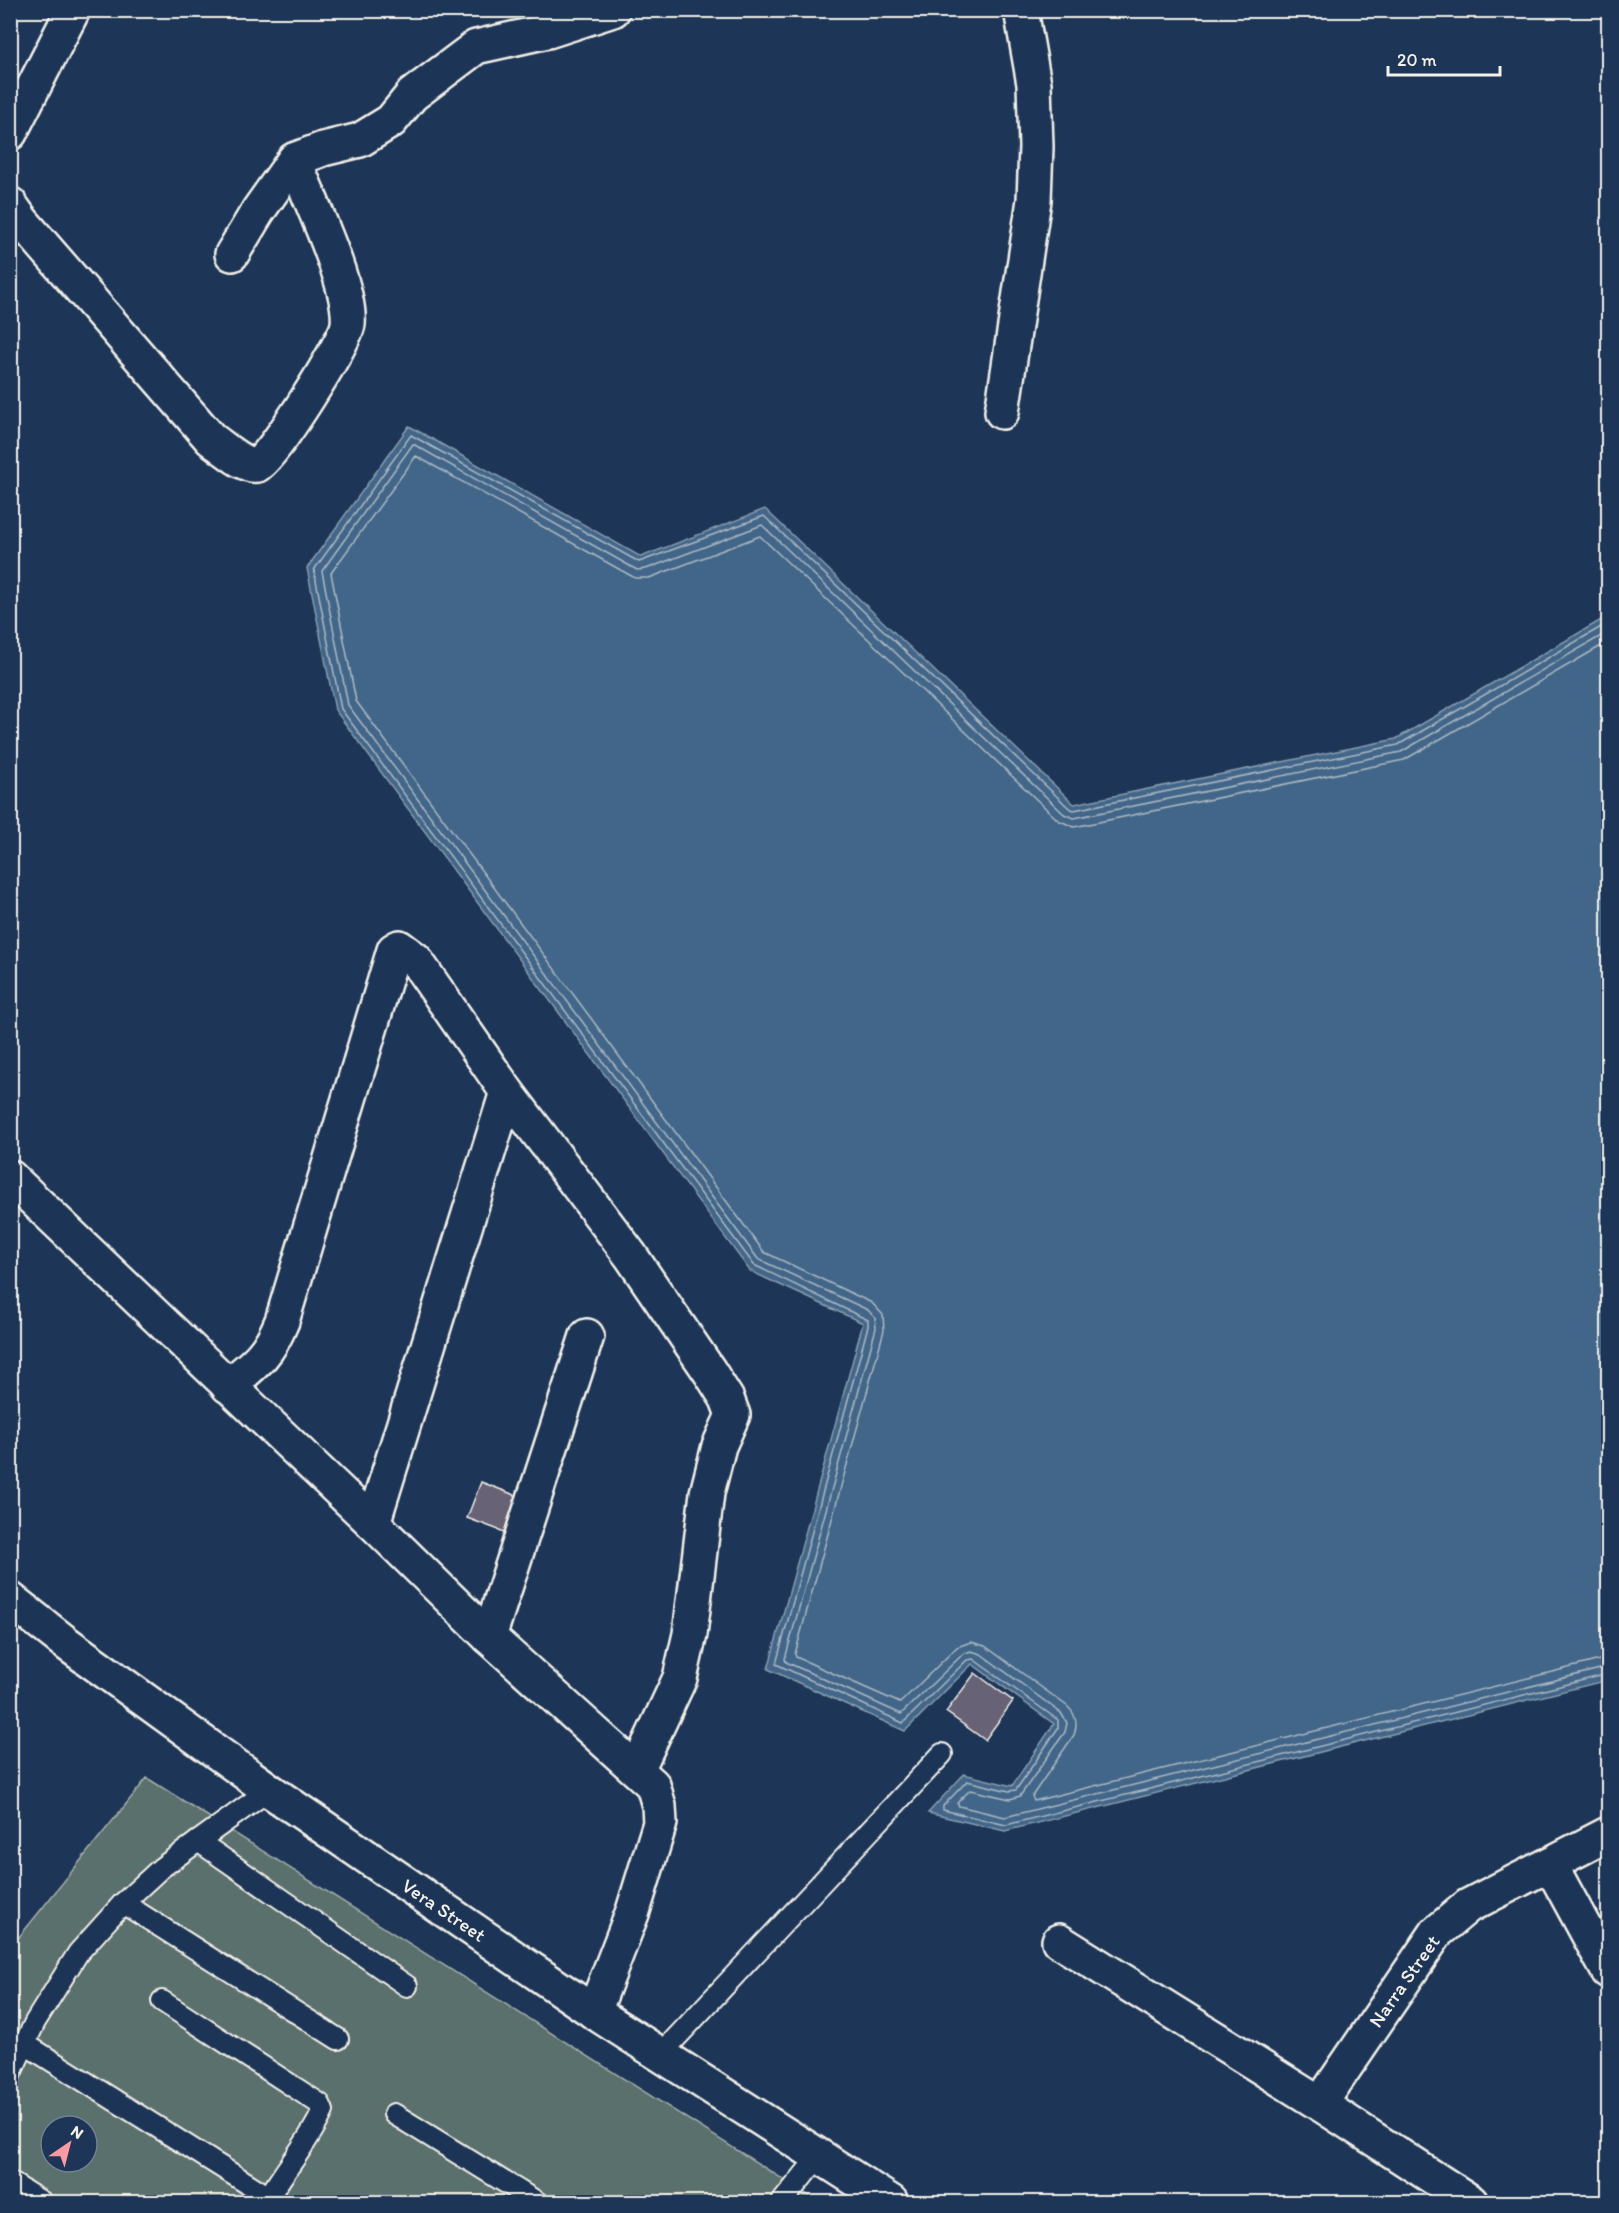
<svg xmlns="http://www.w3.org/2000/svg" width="1619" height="2213" font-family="Itim,sans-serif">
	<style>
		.green { fill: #5a706c; stroke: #a7b0aa; stroke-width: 1.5; fill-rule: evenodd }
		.water { fill: #426689; stroke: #899eaf; stroke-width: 1.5 }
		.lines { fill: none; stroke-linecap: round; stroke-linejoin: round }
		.shore { stroke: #adb9c2; stroke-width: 1.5 }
		.building { fill: #676276; stroke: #f4f1e8; stroke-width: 1.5 }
		.lane-casing { stroke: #f4f1e8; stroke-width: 24 }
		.street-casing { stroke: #f4f1e8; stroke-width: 38 }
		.secondary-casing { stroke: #f4f1e8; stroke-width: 38 }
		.lane { stroke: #1d3557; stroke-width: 20 }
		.street { stroke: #1d3557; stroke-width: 33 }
		.secondary { stroke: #1d3557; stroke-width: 33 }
		.labels { text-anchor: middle; stroke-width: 6; stroke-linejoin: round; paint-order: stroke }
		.street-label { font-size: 20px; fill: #f4f1e8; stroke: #1d3557 }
	</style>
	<rect width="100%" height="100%" fill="#1d3557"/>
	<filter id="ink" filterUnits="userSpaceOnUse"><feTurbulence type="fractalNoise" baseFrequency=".0167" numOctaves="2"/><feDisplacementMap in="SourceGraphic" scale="12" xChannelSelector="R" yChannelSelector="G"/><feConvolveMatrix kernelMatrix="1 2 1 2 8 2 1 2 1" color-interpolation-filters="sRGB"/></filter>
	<g filter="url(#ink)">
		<!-- green -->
		<path class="green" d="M 147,1778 L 819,2202 L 11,2202 L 11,1947 ZM 51,2126 L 87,2126 L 87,2162 L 51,2162 Z"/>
		<!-- water -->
		<polygon class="water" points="409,426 641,557 765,509 1074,804 1396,739 1608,616 1608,1680 1005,1831 928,1813 964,1774 1012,1786 1054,1724 972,1664 905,1731 768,1669 863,1323 750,1271 335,710 307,568"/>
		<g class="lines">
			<!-- shore -->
			<g class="shore">
				<polyline points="1608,623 1398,745 1074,810 1069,808 764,516 639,562 411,435 314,570 341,709 754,1265 868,1320 868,1326 776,1664 903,1723 967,1660 973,1659 1058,1720 1058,1728 1016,1790 1009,1791 967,1781 943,1806 943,1810 1006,1825 1608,1674"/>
				<polyline points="1608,632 1401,752 1074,818 1064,814 762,525 646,569 637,570 413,444 322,571 348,705 758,1259 868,1310 875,1318 876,1328 785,1659 786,1662 901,1714 963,1654 971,1651 981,1654 1061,1713 1067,1723 1065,1732 1020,1796 1010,1799 970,1790 957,1803 959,1806 1005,1817 1608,1667"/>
				<path d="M 1608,642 L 1404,760 L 1074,827 L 1058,820 L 760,536 L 649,578 L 635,578 L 416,456 L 331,573 L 356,701 L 764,1252 L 872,1303 L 883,1315 L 884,1330 L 795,1654 L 796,1657 L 900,1703 L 957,1647 L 971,1642 L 985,1646 L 1067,1706 C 1076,1714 1078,1724 1074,1735 L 1032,1796 L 1034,1801 L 1608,1658"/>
			</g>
		</g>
		<!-- building -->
		<g class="building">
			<polygon points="481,1482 520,1497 507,1533 467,1518"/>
			<polygon points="975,1673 1013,1701 985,1740 946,1712"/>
		</g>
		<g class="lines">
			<!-- lane casing -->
			<g class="lane-casing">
				<g id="lane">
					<polyline points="198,1841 407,1986"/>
					<polyline points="123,1903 338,2039"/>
					<path d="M 162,2001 L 320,2104 L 323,2111 C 308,2144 283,2171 266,2202"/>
					<polyline points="25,2044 269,2197"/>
					<polyline points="659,2056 942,1754"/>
					<polyline points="10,2075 35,2022 78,1953 123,1903 161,1868 269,1790"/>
					<polyline points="394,2114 537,2202"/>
					<polyline points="10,2182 42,2202"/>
					<polyline points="782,2202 819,2156"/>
				</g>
			</g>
			<!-- street casing -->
			<g class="street-casing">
				<g id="street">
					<polyline points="10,133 73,10"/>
					<path d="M 10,204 L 22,221 L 211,439 C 220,445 247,469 257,465 C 271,460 346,341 348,324 C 352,287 309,198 294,160"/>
					<polyline points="232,254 258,211 294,160 323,149 360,140 391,121 412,95 476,47 548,31 613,10"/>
					<polyline points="1002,412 1034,200 1036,147 1034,84 1021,10"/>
					<polyline points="10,1177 373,1523 489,1637 653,1785 659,1806 660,1823 633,1911 594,2012"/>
					<path d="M 228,1386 C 256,1363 268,1355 282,1321 L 394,950 L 399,947 L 415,959 L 507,1092 L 631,1256 L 710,1372 L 727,1399 L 733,1415 L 719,1446 L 707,1493 L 690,1634 L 680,1678 L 637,1770"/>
					<polyline points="373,1523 507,1092"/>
					<polyline points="489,1637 587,1336"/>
					<polyline points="1550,1864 1608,1971"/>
					<polyline points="1059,1941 1320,2104 1471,2202"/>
					<polyline points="1320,2104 1437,1932 1468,1906 1608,1834"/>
				</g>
			</g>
			<!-- secondary casing -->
			<g class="secondary-casing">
				<polyline id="secondary" points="10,1599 66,1643 269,1790 594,2012 891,2202"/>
			</g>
			<!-- lane -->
			<use href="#lane" class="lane"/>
			<!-- street -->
			<use href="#street" class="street"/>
			<!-- secondary -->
			<use href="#secondary" class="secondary"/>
		</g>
	</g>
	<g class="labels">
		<!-- street labels -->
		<g class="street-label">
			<text transform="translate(444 1910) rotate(34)" y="7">Vera Street</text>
			<text transform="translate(1404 1981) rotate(-55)" y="7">Narra Street</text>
		</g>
	</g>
	<!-- margin -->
	<rect width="1619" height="2213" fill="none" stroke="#1d3557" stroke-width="36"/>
	<rect x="18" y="18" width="1583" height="2177" fill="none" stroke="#f4f1e8" stroke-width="2" filter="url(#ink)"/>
	<!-- north arrow -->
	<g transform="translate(69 2144) rotate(35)"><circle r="28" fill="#1d3557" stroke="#738091" stroke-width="1.5"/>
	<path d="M0-4.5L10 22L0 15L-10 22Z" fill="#ff9aa2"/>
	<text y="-9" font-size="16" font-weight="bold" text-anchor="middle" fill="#f4f1e8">N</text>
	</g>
	<!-- scale -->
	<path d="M1388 66v9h112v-9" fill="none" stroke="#f4f1e8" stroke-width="3"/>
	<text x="1397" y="66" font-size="18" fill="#f4f1e8" stroke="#1d3557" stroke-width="4.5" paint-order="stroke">20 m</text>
</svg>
